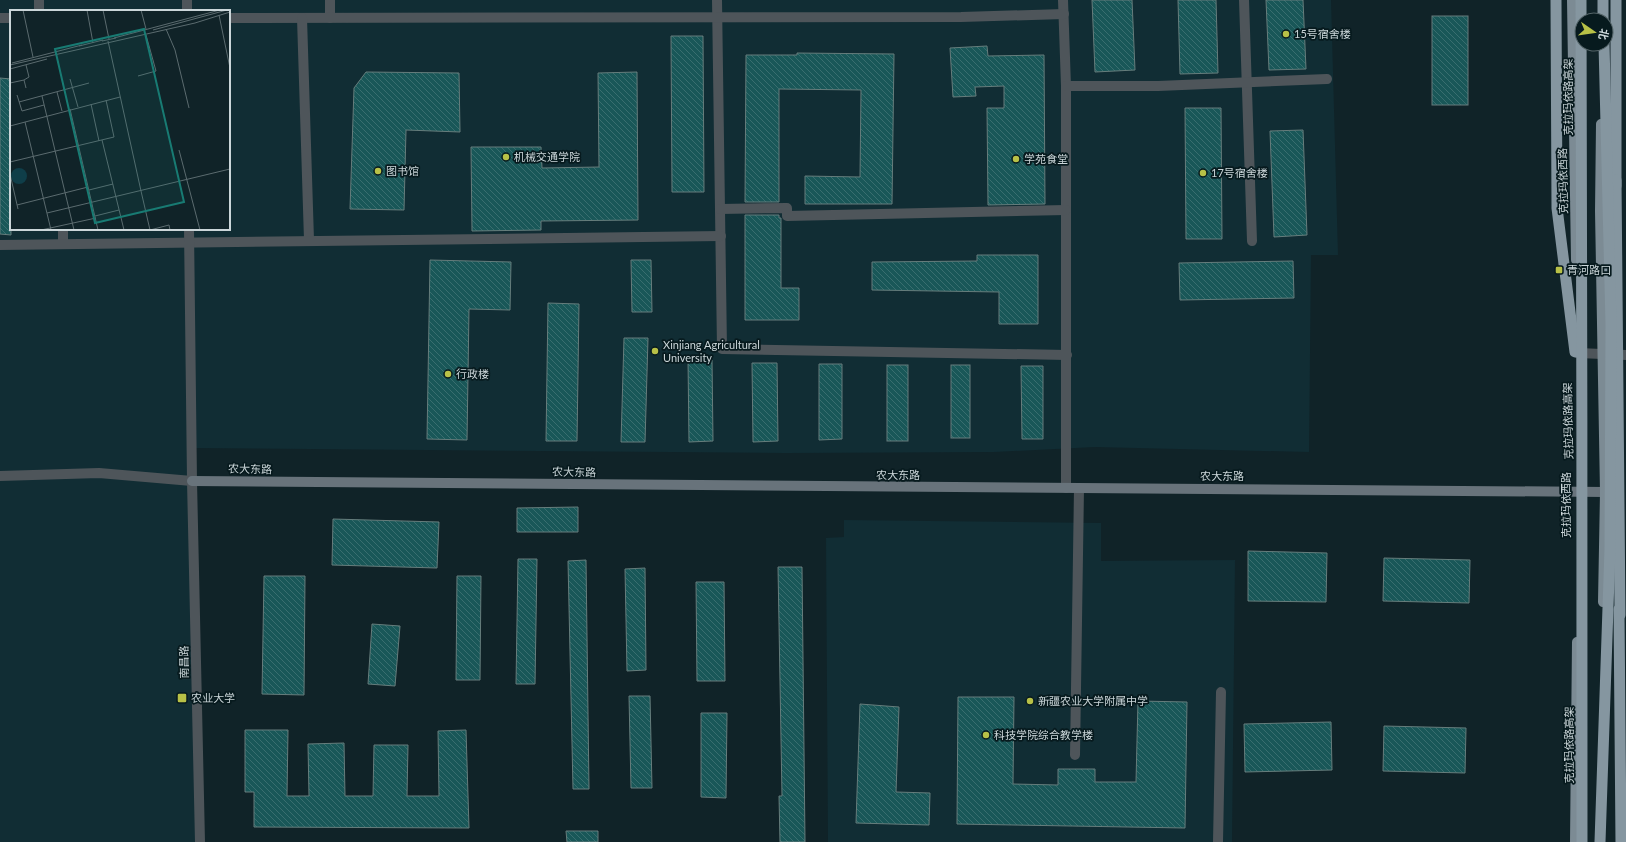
<svg xmlns="http://www.w3.org/2000/svg" width="1626" height="842" font-family="Lato,'Noto Sans SC',sans-serif">
	<style>
		.built { fill: #112d34; fill-rule: evenodd }
		.building { fill: url(#building-back-hatch); stroke: #667d7c }
		.lines { fill: none; stroke-linecap: round; stroke-linejoin: round }
		.pedestrian { stroke: #4e555a; stroke-width: 10 }
		.minor { stroke: #4e555a; stroke-width: 10 }
		.tertiary { stroke: #4e555a; stroke-width: 10 }
		.secondary { stroke: #68737b; stroke-width: 10 }
		.primary { stroke: #7c8b94; stroke-width: 10 }
		.trunk { stroke: #8596a0; stroke-width: 11 }
		.poi-dot { fill: #b8c147; stroke: #071a1e; stroke-width: 1.5 }
		.labels { text-anchor: middle; stroke-width: 3.5; stroke-linejoin: round; paint-order: stroke }
		.poi-label { font-size: 11px; fill: #cbd6d9; stroke: #071a1e; text-anchor: start }
		.street-label { font-size: 11px; fill: #cbd6d9; stroke: #071a1e }
		.inset-road { fill: none; stroke: #5b6b6f; stroke-width: 1 }
		.view { fill: #187b73; fill-opacity: 0.15; stroke: #187b73; stroke-width: 2 }
		.inset-edge { fill: none; stroke: #cbd6d9; stroke-width: 2 }
	</style>
	<defs>
		<pattern id="building-back-hatch" width="6" height="6" patternUnits="userSpaceOnUse"><rect width="6" height="6" fill="#195758"/><path d="M-1 5l2 2M0 0l6 6M5-1l2 2" fill="none" stroke="#396e6f"/></pattern>
	</defs>
	<rect width="100%" height="100%" fill="#102328"/>
	<!-- built -->
	<g class="built">
		<path d="M 0,0 L 1331,0 L 1338,255 L 1311,255 L 1309,452 L 1095,447 L 994,452 L 785,453 L 192,448 L 200,842 L 0,842 ZM 11,11 L 229,11 L 229,229 L 11,229 Z"/>
		<polygon points="844,520 1101,523 1101,561 1235,560 1232,842 828,842 826,538 844,537"/>
	</g>
	<!-- building -->
	<g class="building">
		<polygon points="1092,0 1132,0 1135,70 1095,72"/>
		<polygon points="1178,0 1216,0 1218,73 1180,74"/>
		<polygon points="1266,0 1303,0 1306,69 1269,70"/>
		<rect x="1432" y="16" width="36" height="89"/>
		<polygon points="671,36 703,36 704,192 672,192"/>
		<polygon points="987,46 988,56 1044,55 1045,204 988,205 987,108 1004,108 1004,86 975,87 976,96 953,97 950,48"/>
		<polygon points="797,53 894,54 892,204 805,204 805,176 860,177 861,90 779,89 779,202 745,202 746,55 797,55"/>
		<polygon points="366,72 459,73 460,132 406,130 404,210 350,209 354,88"/>
		<polygon points="637,72 638,220 541,221 541,230 472,231 471,147 541,147 542,168 599,167 598,73"/>
		<polygon points="0,78 11,79 11,235 0,234"/>
		<polygon points="1185,108 1221,108 1222,239 1186,239"/>
		<polygon points="1303,130 1307,235 1274,237 1270,131"/>
		<polygon points="745,215 779,215 779,218 781,218 781,288 799,288 799,320 745,320"/>
		<polygon points="977,255 1038,255 1038,324 999,324 999,292 872,290 872,262 977,261"/>
		<polygon points="430,260 511,262 510,310 469,309 467,440 427,439"/>
		<polygon points="631,260 651,260 652,312 632,312"/>
		<polygon points="1293,261 1294,298 1180,300 1179,263"/>
		<polygon points="548,303 579,304 577,441 546,441"/>
		<polygon points="624,338 648,338 645,442 621,442"/>
		<polygon points="688,360 712,360 713,441 689,442"/>
		<polygon points="752,363 777,363 778,441 753,442"/>
		<polygon points="819,364 842,364 842,439 819,440"/>
		<rect x="887" y="365" width="21" height="76"/>
		<rect x="951" y="365" width="19" height="73"/>
		<polygon points="1021,366 1043,366 1043,439 1022,439"/>
		<polygon points="578,507 578,532 517,532 517,508"/>
		<polygon points="333,519 439,522 437,568 332,565"/>
		<polygon points="1248,551 1327,553 1326,602 1248,601"/>
		<polygon points="1384,558 1470,560 1469,603 1383,601"/>
		<polygon points="518,559 537,559 535,684 516,684"/>
		<polygon points="586,560 589,789 573,789 568,561"/>
		<polygon points="778,567 802,567 805,842 780,842 779,796 782,796"/>
		<polygon points="645,568 646,670 627,671 625,569"/>
		<polygon points="264,576 305,576 304,695 262,694"/>
		<polygon points="457,576 481,576 480,680 456,680"/>
		<polygon points="696,582 724,582 725,681 697,681"/>
		<polygon points="372,624 400,626 395,686 368,684"/>
		<polygon points="629,696 650,696 652,788 631,788"/>
		<polygon points="958,697 1014,697 1013,784 1058,785 1058,769 1095,769 1095,782 1136,782 1138,701 1187,702 1185,828 957,824"/>
		<polygon points="860,704 899,707 896,792 930,793 929,825 856,823"/>
		<polygon points="701,713 727,713 726,798 701,797"/>
		<polygon points="1331,722 1332,770 1245,772 1244,724"/>
		<polygon points="1384,726 1466,728 1465,773 1383,771"/>
		<polygon points="245,730 288,730 287,796 309,796 308,744 344,743 345,796 373,796 374,745 408,745 407,796 439,796 438,731 466,730 469,828 254,827 254,792 245,792"/>
		<polygon points="566,831 598,831 598,842 567,842"/>
	</g>
	<g class="lines">
		<!-- pedestrian -->
		<polyline class="pedestrian" points="1075,755 1079,488"/>
		<!-- minor -->
		<g class="minor">
			<polyline points="187,0 187,11"/>
			<polyline points="330,0 330,18"/>
			<polyline points="717,0 722,349 1067,355"/>
			<polyline points="1063,0 1066,86 1066,488"/>
			<polyline points="1244,0 1252,241"/>
			<polyline points="39,11 39,0"/>
			<polyline points="0,18 11,18"/>
			<polyline points="229,18 961,17 1064,14"/>
			<polyline points="302,18 309,240"/>
			<polyline points="1066,86 1158,86 1327,79"/>
			<polyline points="720,209 787,208 787,216 1066,210"/>
			<polyline points="63,229 63,244"/>
			<polyline points="0,245 721,236"/>
			<polyline points="1578,353 1626,355"/>
			<polyline points="0,476 99,473 192,481 189,229"/>
			<polyline points="1218,842 1221,692"/>
		</g>
		<!-- tertiary -->
		<polyline class="tertiary" points="192,481 200,842"/>
		<!-- secondary -->
		<polyline class="secondary" points="192,481 1605,492"/>
		<!-- primary -->
		<g class="primary">
			<polyline points="1572,0 1576,260"/>
			<polyline points="1601,124 1600,211 1605,492 1603,602"/>
			<polyline points="1575,842 1577,642"/>
		</g>
		<!-- trunk -->
		<g class="trunk">
			<polyline points="1556,0 1557,208 1575,352"/>
			<path d="M 1581,0 C 1581,281 1583,561 1582,842"/>
			<polyline points="1603,0 1603,20"/>
			<polyline points="1616,0 1616,186"/>
			<polyline points="1616,180 1620,615"/>
			<polyline points="1619,609 1621,842"/>
			<polyline points="1600,842 1610,549 1611,324 1604,44"/>
		</g>
	</g>
	<!-- markers -->
	<g class="poi-dot">
		<circle cx="1286" cy="34" r="4"/>
		<circle cx="506" cy="157" r="4"/>
		<circle cx="1016" cy="159" r="4"/>
		<circle cx="378" cy="171" r="4"/>
		<circle cx="1203" cy="173" r="4"/>
		<rect x="1555" y="266" width="8" height="8" rx="2"/>
		<circle cx="655" cy="351" r="4"/>
		<circle cx="448" cy="374" r="4"/>
		<rect x="177" y="693" width="10" height="10" rx="2"/>
		<circle cx="1030" cy="701" r="4"/>
		<circle cx="986" cy="735" r="4"/>
	</g>
	<g class="labels">
		<!-- poi labels -->
		<g class="poi-label">
			<text x="1294" y="38">15号宿舍楼</text>
			<text x="514" y="161">机械交通学院</text>
			<text x="1024" y="163">学苑食堂</text>
			<text x="386" y="175">图书馆</text>
			<text x="1211" y="177">17号宿舍楼</text>
			<text x="1567" y="274">青河路口</text>
			<text x="663" y="349">Xinjiang Agricultural<tspan x="663" dy="13">University</tspan></text>
			<text x="456" y="378">行政楼</text>
			<text x="191" y="702">农业大学</text>
			<text x="1038" y="705">新疆农业大学附属中学</text>
			<text x="994" y="739">科技学院综合教学楼</text>
		</g>
		<!-- street labels -->
		<g class="street-label">
			<text transform="translate(1568 97) rotate(-90)" y="4">克拉玛依路高架</text>
			<text transform="translate(1563 181) rotate(-91)" y="4">克拉玛依西路</text>
			<text transform="translate(1568 421) rotate(-91)" y="4">克拉玛依路高架</text>
			<text transform="translate(250 469) rotate(1)" y="4">农大东路</text>
			<text transform="translate(574 472) rotate(1)" y="4">农大东路</text>
			<text x="898" y="479">农大东路</text>
			<text x="1222" y="480">农大东路</text>
			<text transform="translate(1566 505) rotate(-90)" y="4">克拉玛依西路</text>
			<text transform="translate(184 662) rotate(-91)" y="4">南昌路</text>
			<text transform="translate(1569 745) rotate(-90)" y="4">克拉玛依路高架</text>
		</g>
	</g>
	<!-- overview -->
	<g transform="translate(10 10)">
		<rect width="220" height="220" fill="#102328"/>
		<path d="M1 166a8 8 0 1 1 16 0a8 8 0 1 1-16 0Z" fill="#0f3e49"/>
		<path class="inset-road" d="M 13,0 L 23,47M 77,0 L 83,33M 93,0 L 99,29M 131,0 L 136,19M 209,5 L 220,58M 156,19 L 165,40 L 179,98M 143,20 L 217,0M 104,28 L 210,0M 92,31 L 106,28M 98,31 L 131,181M 69,36 L 93,30M 2,53 L 72,35M 0,55 L 185,13 L 220,2M 0,59 L 37,49M 128,66 L 146,61 L 136,25M 60,69 L 68,97M 0,73 L 14,70M 16,78 L 14,70 L 19,67 L 16,55M 47,82 L 52,101M 7,85 L 12,101 L 34,95M 32,86 L 64,220M 9,92 L 79,73M 81,94 L 89,131M 60,99 L 88,220M 15,112 L 41,220M 0,116 L 110,87M 92,130 L 114,220M 169,140 L 190,220M 0,152 L 104,127 L 96,90M 0,164 L 8,199M 79,180 L 103,174M 131,181 L 140,220M 7,195 L 78,177M 37,203 L 220,159M 85,206 L 109,200M 31,220 L 86,208M 140,220 L 159,215 L 160,220"/>
		<path class="view" d="M 134,19 L 174,192 L 85,213 L 45,39 Z"/>
		<rect width="220" height="220" class="inset-edge"/>
	</g>
	<!-- north arrow -->
	<g transform="translate(1594 32) rotate(103)"><circle r="19" fill="#071a1e" stroke="#556569"/>
	<path d="M0-3L7 15L0 10L-7 15Z" fill="#b8c147"/>
	<text y="-6" font-size="11" font-weight="bold" text-anchor="middle" fill="#cbd6d9">北</text>
	</g>
</svg>
